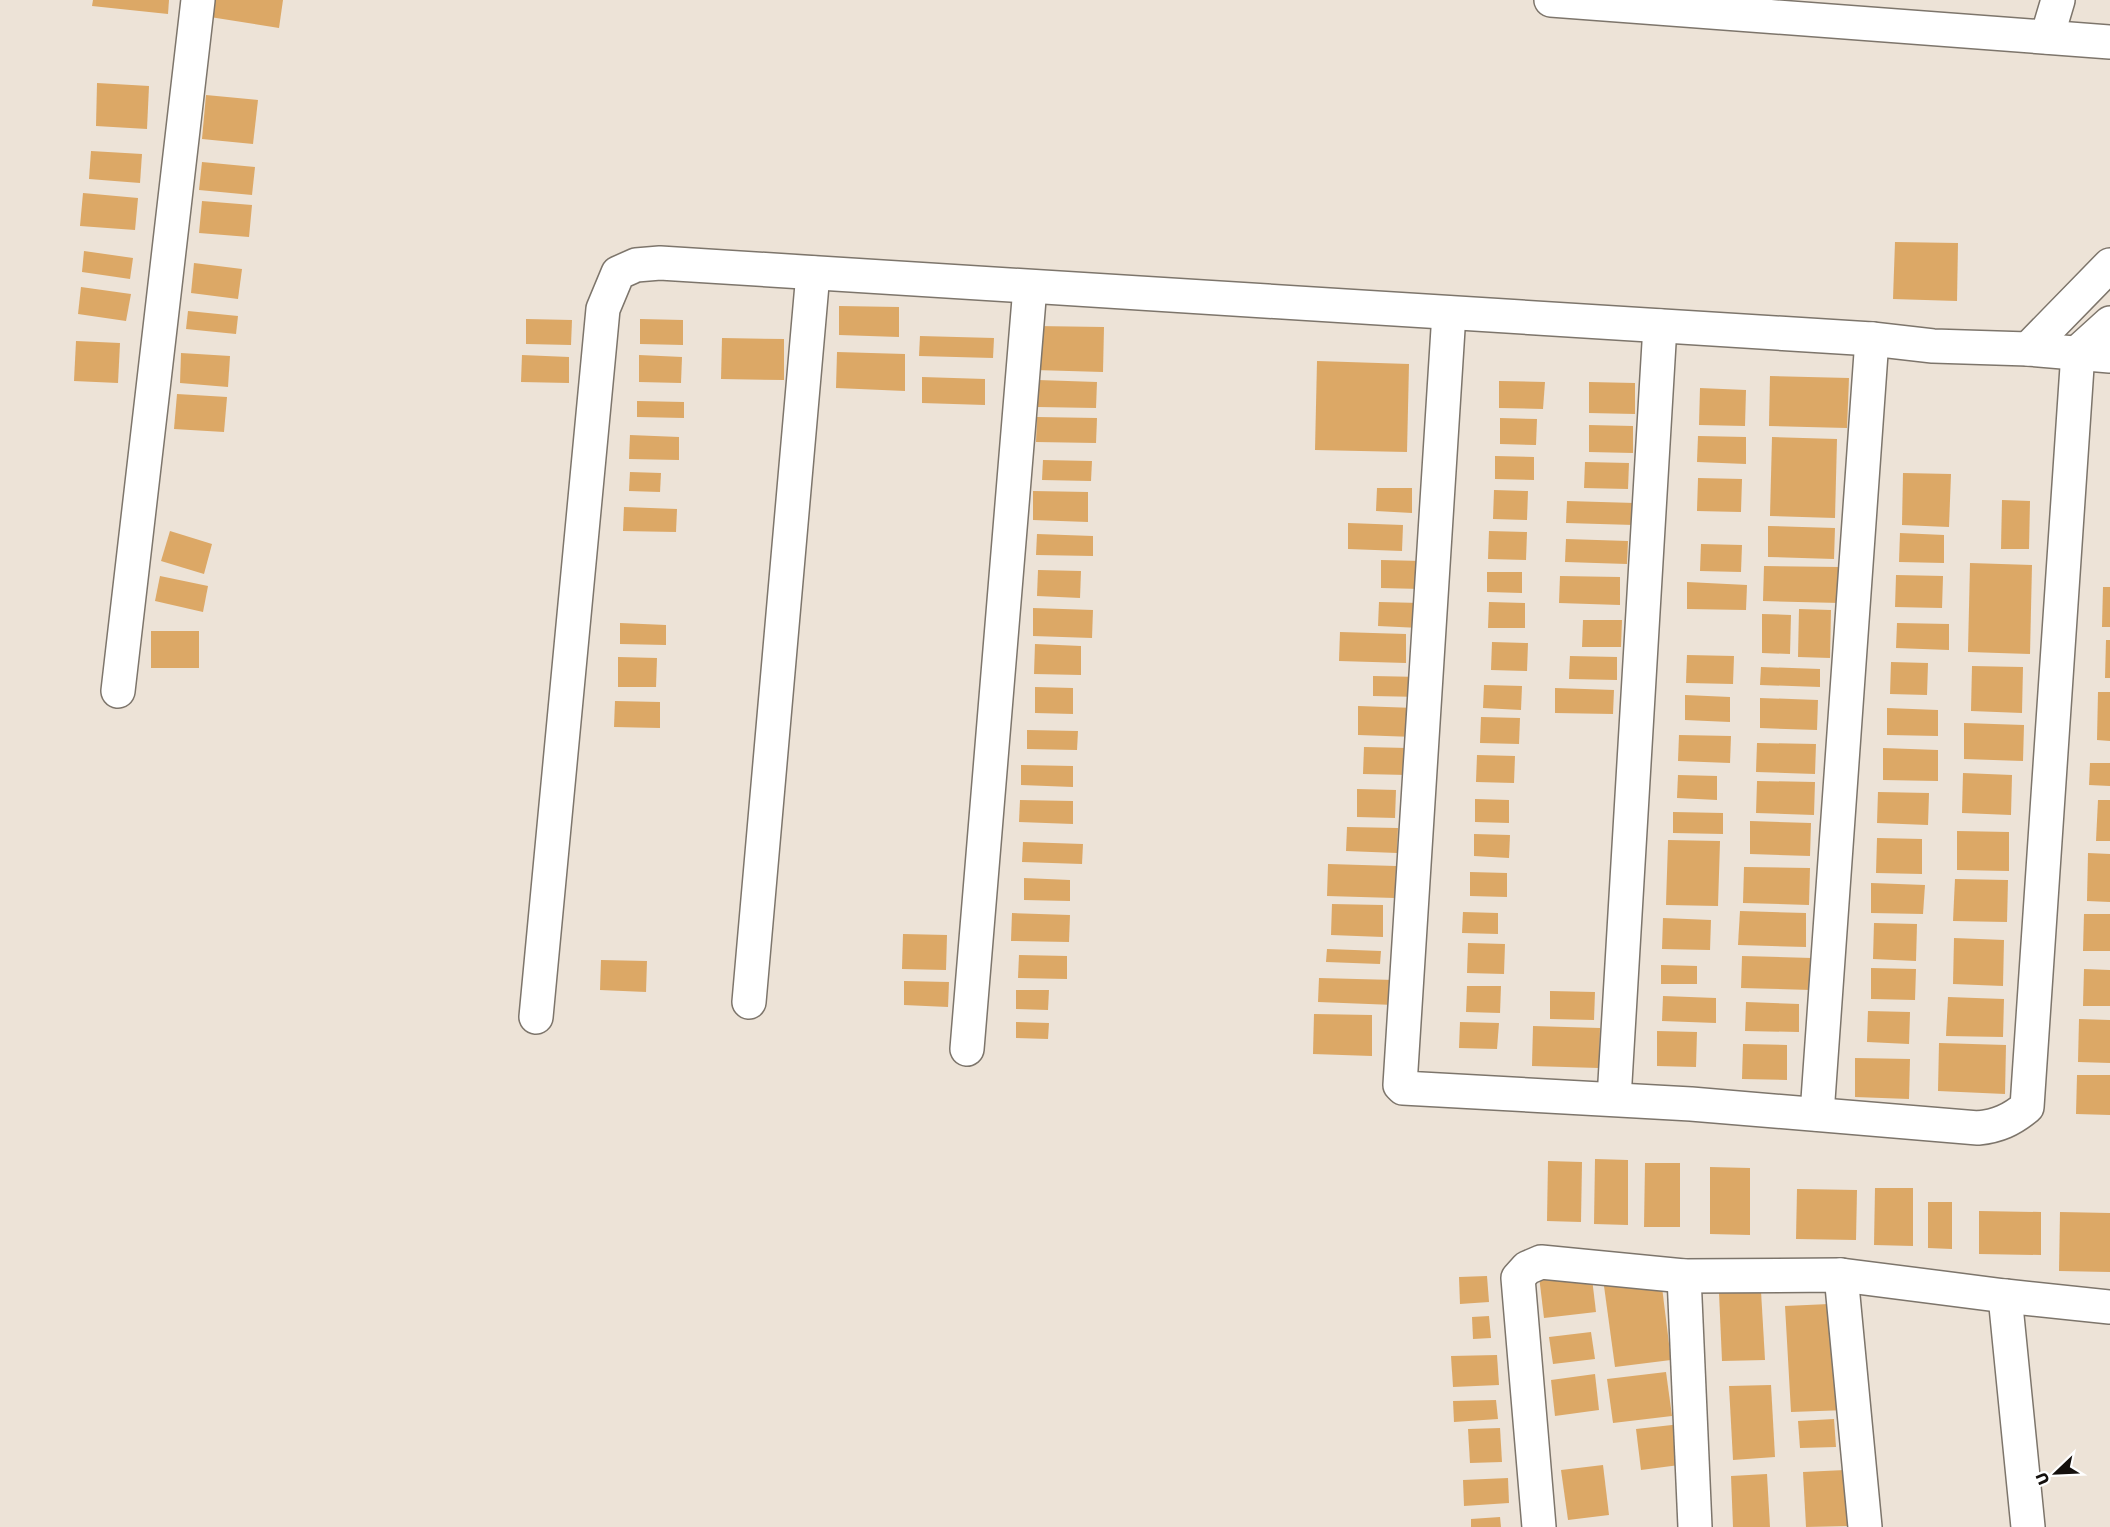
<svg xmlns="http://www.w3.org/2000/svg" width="2110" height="1527" font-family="Rubik,sans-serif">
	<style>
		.building { fill: #dca866 }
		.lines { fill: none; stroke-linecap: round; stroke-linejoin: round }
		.minor-casing { stroke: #7d756b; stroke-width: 36 }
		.minor { stroke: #fff; stroke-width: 33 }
	</style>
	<rect width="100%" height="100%" fill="#ede3d7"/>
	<!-- building -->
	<g class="building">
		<polygon points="93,0 169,0 168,14 92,6"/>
		<polygon points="212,0 283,0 279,28 210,17"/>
		<polygon points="97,83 149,86 147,129 96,126"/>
		<polygon points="206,95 258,100 253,144 202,139"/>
		<polygon points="91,151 142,154 140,183 89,179"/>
		<polygon points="202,162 255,167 252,195 199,190"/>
		<polygon points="83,193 138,198 135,230 80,226"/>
		<polygon points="202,201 252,205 249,237 199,233"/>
		<polygon points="1895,242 1958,243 1957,301 1893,299"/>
		<polygon points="84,251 133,258 130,279 82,272"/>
		<polygon points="194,263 242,269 238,299 191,293"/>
		<polygon points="81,287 131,294 126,321 78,314"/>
		<polygon points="839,306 899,307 899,337 839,335"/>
		<polygon points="188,311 238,316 236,334 186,329"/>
		<polygon points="526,319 572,320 571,345 526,344"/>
		<polygon points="640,319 683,320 683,345 640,344"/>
		<polygon points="1036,326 1104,327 1103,372 1035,370"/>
		<polygon points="920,336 994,338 993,358 919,356"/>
		<polygon points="722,338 784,339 784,380 721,379"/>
		<polygon points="76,341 120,343 118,383 74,381"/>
		<polygon points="837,352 905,354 905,391 836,388"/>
		<polygon points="181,353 230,356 228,387 180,383"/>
		<polygon points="522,355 569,357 569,383 521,382"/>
		<polygon points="639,355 682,357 681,383 639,382"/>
		<polygon points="1317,361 1409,364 1407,452 1315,450"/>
		<polygon points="1770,376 1849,378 1847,428 1769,426"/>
		<polygon points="922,377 985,379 985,405 922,403"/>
		<polygon points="1038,380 1097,382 1096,408 1038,407"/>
		<polygon points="1499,381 1545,382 1543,409 1499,408"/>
		<polygon points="1589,382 1635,383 1635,414 1589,413"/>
		<polygon points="1700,388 1746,390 1745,426 1699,425"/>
		<polygon points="177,394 227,397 224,432 174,429"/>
		<polygon points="637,401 684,402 684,418 637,417"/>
		<polygon points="1037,417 1097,418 1096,443 1036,442"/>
		<polygon points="1500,418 1537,419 1536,445 1500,444"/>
		<polygon points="1589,425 1633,426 1633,453 1589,452"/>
		<polygon points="630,435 679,437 679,460 629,459"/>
		<polygon points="1698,436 1746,437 1746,464 1697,462"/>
		<polygon points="1772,437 1837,439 1835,518 1770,516"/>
		<polygon points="1495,456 1534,457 1534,480 1495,479"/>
		<polygon points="1043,460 1092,461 1091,481 1042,480"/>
		<polygon points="1585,462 1629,463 1628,489 1584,488"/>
		<polygon points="630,472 661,473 660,492 629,491"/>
		<polygon points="1903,473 1951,474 1949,527 1902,525"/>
		<polygon points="1698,478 1742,479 1741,512 1697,511"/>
		<polygon points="1377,488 1412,488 1412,513 1376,511"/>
		<polygon points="1494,490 1528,491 1527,520 1493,519"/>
		<polygon points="1033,491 1088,492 1088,522 1033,520"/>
		<polygon points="2002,500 2030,501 2029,549 2001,549"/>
		<polygon points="1567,501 1635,503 1634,525 1566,523"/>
		<polygon points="624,507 677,509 676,532 623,531"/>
		<polygon points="1348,523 1403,525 1402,551 1348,549"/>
		<polygon points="1768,526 1835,528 1834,559 1768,557"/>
		<polygon points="170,531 212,544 204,574 161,561"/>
		<polygon points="1489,531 1527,532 1526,560 1488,559"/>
		<polygon points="1900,533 1944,535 1944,563 1899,562"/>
		<polygon points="1037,534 1093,536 1093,556 1036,555"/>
		<polygon points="1566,539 1628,541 1627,564 1565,562"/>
		<polygon points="1701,544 1742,545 1741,572 1700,571"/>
		<polygon points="1381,560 1422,561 1421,589 1381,588"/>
		<polygon points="1970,563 2032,565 2030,654 1968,652"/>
		<polygon points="1764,566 1840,567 1840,603 1763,601"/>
		<polygon points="1038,570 1081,571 1080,598 1037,596"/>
		<polygon points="1487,572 1522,572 1522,593 1487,592"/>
		<polygon points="1896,575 1943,576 1942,608 1895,607"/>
		<polygon points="160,576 208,586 203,612 155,601"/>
		<polygon points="1560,576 1620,577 1620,605 1559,603"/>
		<polygon points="1687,582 1747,585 1746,610 1687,609"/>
		<polygon points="2103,587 2110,587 2110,627 2102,627"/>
		<polygon points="1379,602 1421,603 1420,628 1378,626"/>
		<polygon points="1489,602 1525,603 1525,628 1488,628"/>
		<polygon points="1033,608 1093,610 1092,638 1033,636"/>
		<polygon points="1799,609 1831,610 1830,658 1798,657"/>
		<polygon points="1762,614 1791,615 1790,654 1762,653"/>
		<polygon points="1583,620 1622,620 1621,647 1582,647"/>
		<polygon points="620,623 666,625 666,645 620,644"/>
		<polygon points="1897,623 1949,624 1949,650 1896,648"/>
		<rect x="151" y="631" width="48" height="37"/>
		<polygon points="1340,632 1406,634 1406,663 1339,661"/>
		<polygon points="2106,640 2110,640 2110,678 2105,678"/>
		<polygon points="1492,642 1528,643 1527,671 1491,670"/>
		<polygon points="1035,644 1081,646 1081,675 1034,674"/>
		<polygon points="1687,655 1734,656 1733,684 1686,683"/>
		<polygon points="1570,656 1617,657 1617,680 1569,679"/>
		<polygon points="618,657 657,658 656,687 618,687"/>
		<polygon points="1891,662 1928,663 1927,695 1890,694"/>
		<polygon points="1972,666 2023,667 2022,713 1971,711"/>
		<polygon points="1761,667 1820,669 1820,687 1760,685"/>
		<polygon points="1373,676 1421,677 1421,697 1373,696"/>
		<polygon points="1484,685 1522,686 1521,710 1483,708"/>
		<polygon points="1035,687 1073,688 1073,714 1035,713"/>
		<polygon points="1555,688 1614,690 1613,714 1555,713"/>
		<polygon points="2098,692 2110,692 2110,741 2097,740"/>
		<polygon points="1685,695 1730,697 1730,722 1685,720"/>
		<polygon points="1760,698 1818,700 1817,730 1760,728"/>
		<polygon points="615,701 660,702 660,728 614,727"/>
		<polygon points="1358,706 1415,708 1414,737 1358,735"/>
		<polygon points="1887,708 1938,710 1938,736 1887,735"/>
		<polygon points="1481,717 1520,718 1519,744 1480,743"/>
		<polygon points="1964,723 2024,725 2023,761 1964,759"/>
		<polygon points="1027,730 1078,731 1077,750 1027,749"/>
		<polygon points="1679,735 1731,736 1730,763 1678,761"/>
		<polygon points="1757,743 1816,744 1815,774 1756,772"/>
		<polygon points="1364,747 1407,748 1407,775 1363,774"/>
		<polygon points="1883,748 1938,750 1938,781 1883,780"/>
		<polygon points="1477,755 1515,756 1514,783 1476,782"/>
		<polygon points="2090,763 2110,763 2110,786 2089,785"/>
		<polygon points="1021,765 1073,766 1073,787 1021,785"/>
		<polygon points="1963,773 2012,775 2011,815 1962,813"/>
		<polygon points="1678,775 1717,776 1717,800 1677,798"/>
		<polygon points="1757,781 1815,782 1814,815 1756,813"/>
		<polygon points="1357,789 1396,790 1395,818 1357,817"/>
		<polygon points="1878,792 1929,793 1928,825 1877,823"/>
		<polygon points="1475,799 1509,800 1509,823 1475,822"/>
		<polygon points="1020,800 1073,801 1073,824 1019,822"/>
		<polygon points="2098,800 2110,800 2110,841 2096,841"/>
		<polygon points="1673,812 1723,813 1723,834 1673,833"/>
		<polygon points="1750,821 1811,823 1810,856 1750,854"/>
		<polygon points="1347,827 1398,828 1397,853 1346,851"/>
		<polygon points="1957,831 2009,832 2009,871 1957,870"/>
		<polygon points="1474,834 1510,835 1509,858 1474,856"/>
		<polygon points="1877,838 1922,839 1922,874 1876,873"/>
		<polygon points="1668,840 1720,841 1718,906 1666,905"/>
		<polygon points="1023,842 1083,844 1082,864 1022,862"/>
		<polygon points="2088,853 2110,854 2110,902 2087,901"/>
		<polygon points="1328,864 1396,866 1395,898 1327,896"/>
		<polygon points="1744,867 1810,868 1809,905 1743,903"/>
		<polygon points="1470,872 1507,873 1507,897 1470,896"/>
		<polygon points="1024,878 1070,880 1070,901 1024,900"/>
		<polygon points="1955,879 2008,880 2007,922 1953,921"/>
		<polygon points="1871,883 1925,885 1923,914 1871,913"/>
		<polygon points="1332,904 1383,905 1383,937 1331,935"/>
		<polygon points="1740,911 1806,913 1806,947 1738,945"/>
		<polygon points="1463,912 1498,913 1498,934 1462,933"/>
		<polygon points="1012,913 1070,915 1069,942 1011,941"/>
		<polygon points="2084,914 2110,914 2110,951 2083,951"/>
		<polygon points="1663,918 1711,920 1710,950 1662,949"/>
		<polygon points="1874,923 1917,924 1916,961 1873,959"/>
		<polygon points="903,934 947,935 946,970 902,969"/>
		<polygon points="1954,938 2004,940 2003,986 1953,984"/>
		<polygon points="1468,943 1505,944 1504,974 1467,973"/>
		<polygon points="1327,949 1381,951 1380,964 1326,962"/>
		<polygon points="1019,955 1067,956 1067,979 1018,978"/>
		<polygon points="1742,956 1812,958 1811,990 1741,988"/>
		<polygon points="601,960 647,961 646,992 600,990"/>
		<polygon points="1661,965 1697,966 1697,984 1661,984"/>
		<polygon points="1871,968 1916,969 1915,1000 1871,999"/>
		<polygon points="2084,969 2110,970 2110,1006 2083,1006"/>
		<polygon points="1319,978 1395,980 1394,1005 1318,1002"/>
		<polygon points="904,981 949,982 948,1007 904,1005"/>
		<polygon points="1467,986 1501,986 1500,1013 1466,1012"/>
		<polygon points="1016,990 1049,990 1048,1010 1016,1009"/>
		<polygon points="1550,991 1595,992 1594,1020 1550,1019"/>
		<polygon points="1663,996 1716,998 1716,1023 1662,1021"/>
		<polygon points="1948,997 2004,999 2003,1037 1946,1036"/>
		<polygon points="1746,1002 1799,1004 1799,1032 1745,1031"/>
		<polygon points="1868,1011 1910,1012 1909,1044 1867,1042"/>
		<polygon points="1314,1014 1372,1015 1372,1056 1313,1054"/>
		<polygon points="2079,1019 2110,1020 2110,1063 2078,1062"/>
		<polygon points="1016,1022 1049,1023 1048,1039 1016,1038"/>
		<polygon points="1460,1022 1499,1023 1497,1049 1459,1048"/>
		<polygon points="1533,1026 1600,1028 1599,1068 1532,1066"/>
		<polygon points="1657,1031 1697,1032 1696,1067 1657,1066"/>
		<polygon points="1939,1043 2006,1045 2005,1094 1938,1091"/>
		<polygon points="1743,1044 1787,1045 1787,1080 1742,1079"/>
		<polygon points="1855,1058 1910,1059 1909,1099 1855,1097"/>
		<polygon points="2077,1075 2110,1075 2110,1115 2076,1114"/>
		<polygon points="1595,1159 1628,1160 1628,1225 1594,1224"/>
		<polygon points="1548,1161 1582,1162 1581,1222 1547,1221"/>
		<polygon points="1645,1163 1680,1163 1680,1227 1644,1227"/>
		<polygon points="1710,1167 1750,1168 1750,1235 1710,1234"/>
		<polygon points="1875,1188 1913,1188 1913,1246 1874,1245"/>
		<polygon points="1797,1189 1857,1190 1856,1240 1796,1239"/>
		<polygon points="1928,1202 1952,1202 1952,1249 1928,1248"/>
		<polygon points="1979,1211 2041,1212 2041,1255 1979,1254"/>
		<polygon points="2060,1212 2110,1213 2110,1272 2059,1271"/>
		<polygon points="1591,1270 1596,1312 1544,1318 1539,1276"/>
		<polygon points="1487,1276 1489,1302 1460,1304 1459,1277"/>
		<polygon points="1661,1279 1671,1360 1615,1367 1604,1286"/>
		<polygon points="1761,1291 1765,1360 1722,1361 1719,1293"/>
		<polygon points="1829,1304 1833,1373 1845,1372 1847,1410 1791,1412 1785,1306"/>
		<polygon points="1489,1316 1491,1338 1473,1339 1472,1317"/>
		<polygon points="1591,1332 1595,1359 1553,1364 1549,1337"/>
		<polygon points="1497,1355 1499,1385 1453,1387 1451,1356"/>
		<polygon points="1666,1372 1672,1416 1613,1423 1607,1379"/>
		<polygon points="1595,1374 1599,1410 1555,1416 1551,1380"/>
		<polygon points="1771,1385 1775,1457 1733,1460 1729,1386"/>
		<polygon points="1496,1400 1498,1419 1454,1422 1453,1401"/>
		<polygon points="1834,1419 1836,1447 1800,1448 1798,1421"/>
		<polygon points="1681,1424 1687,1464 1641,1470 1636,1429"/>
		<polygon points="1500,1428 1502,1462 1470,1463 1468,1429"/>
		<polygon points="1603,1465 1609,1515 1568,1520 1561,1470"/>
		<polygon points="1845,1470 1848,1526 1806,1527 1803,1472"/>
		<polygon points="1767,1474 1770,1527 1733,1527 1731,1476"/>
		<polygon points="1508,1478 1509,1503 1464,1506 1463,1480"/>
		<polygon points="1500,1517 1501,1527 1471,1527 1471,1519"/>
	</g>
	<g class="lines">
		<!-- minor casing -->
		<g class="minor-casing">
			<g id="minor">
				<polyline points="1551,0 2110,42"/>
				<polyline points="2047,37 2058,0"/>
				<path d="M 1449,313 L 1400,1085 L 1403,1088 L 1691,1104 L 1978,1128 C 1998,1126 2011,1120 2027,1107 L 2078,352 L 2110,323"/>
				<polyline points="2028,349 2110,265"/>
				<polyline points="118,691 198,0"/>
				<polyline points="749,1002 813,273"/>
				<polyline points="536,1017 603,309 618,273 636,265 660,263 1872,339 1933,346 2028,349 2110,356"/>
				<polyline points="967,1049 1030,287"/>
				<polyline points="1614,1099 1660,326"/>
				<polyline points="1817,1114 1872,339"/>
				<polyline points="1841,1275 1865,1527"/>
				<polyline points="1684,1276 1695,1527"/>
				<polyline points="2005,1296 2028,1527"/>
				<polyline points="1539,1527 1518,1278 1527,1268 1541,1262 1684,1276 1841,1275 2005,1296 2110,1307"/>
			</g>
		</g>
		<!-- minor -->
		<use href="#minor" class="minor"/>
	</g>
	<!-- north arrow -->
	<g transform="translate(2056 1473) rotate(247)" stroke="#ffffff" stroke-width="4.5" paint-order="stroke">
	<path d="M0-4.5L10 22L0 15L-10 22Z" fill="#14100d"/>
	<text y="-9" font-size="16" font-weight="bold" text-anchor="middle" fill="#14100d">U</text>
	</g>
</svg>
